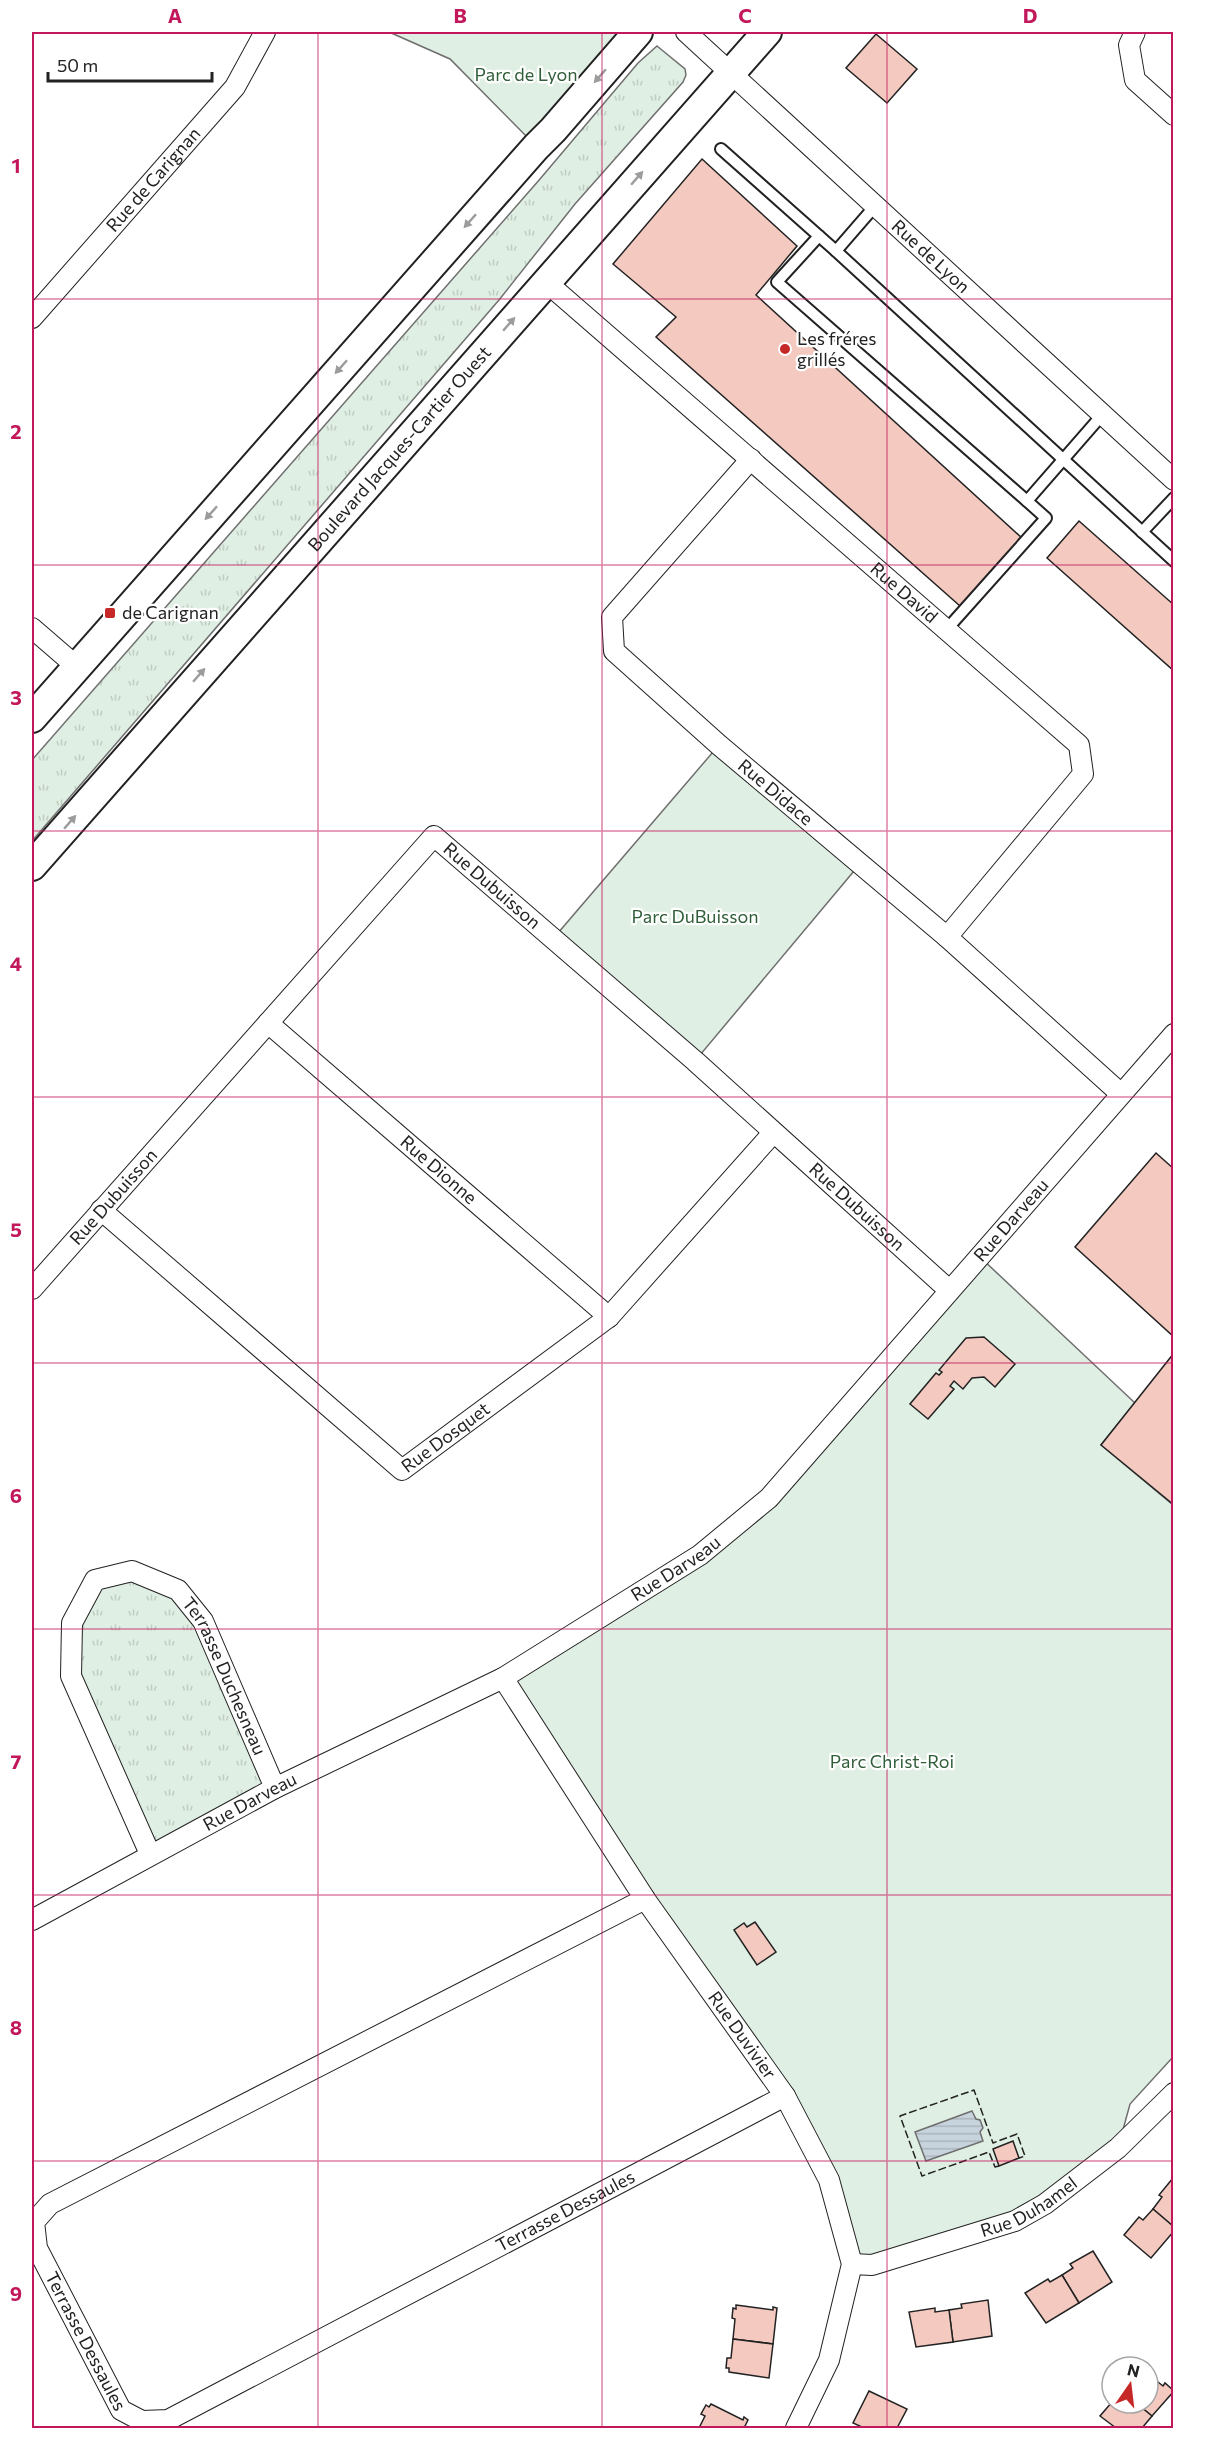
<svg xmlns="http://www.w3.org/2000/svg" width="1205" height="2460" font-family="Commissioner,sans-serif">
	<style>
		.grass { fill: url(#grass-tufts); stroke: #6f6f6f; stroke-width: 1.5 }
		.park { fill: #e0efe3; stroke: #6f6f6f; stroke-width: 1.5 }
		.water { fill: url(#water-rules); stroke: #6f6f6f; stroke-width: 1.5 }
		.building { fill: #f3c9c0; stroke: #222; stroke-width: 1.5 }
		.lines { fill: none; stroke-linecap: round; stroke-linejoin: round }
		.service-casing { stroke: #222; stroke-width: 14 }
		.minor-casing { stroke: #222; stroke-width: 22 }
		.secondary-casing { stroke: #222; stroke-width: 32 }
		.service { stroke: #fff; stroke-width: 10 }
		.minor { stroke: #fff; stroke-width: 20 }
		.secondary { stroke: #fff; stroke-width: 28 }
		.fence { stroke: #222; stroke-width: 1.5; stroke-dasharray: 8 3; stroke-linecap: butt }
		.oneway { fill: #9c9c9c }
		.grid { fill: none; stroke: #c2185b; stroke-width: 1.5; stroke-opacity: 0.55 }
		.poi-dot { fill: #c62828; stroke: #fff; stroke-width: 2 }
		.labels { text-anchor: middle; stroke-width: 4.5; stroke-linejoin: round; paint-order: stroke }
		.park-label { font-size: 18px; fill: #2f5e38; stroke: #fff }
		.street-label { font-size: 18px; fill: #222; stroke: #fff }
		.poi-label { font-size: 18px; fill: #222; stroke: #fff; text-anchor: start }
		.neatline { fill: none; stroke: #c2185b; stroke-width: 2 }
		.grid-label { font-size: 20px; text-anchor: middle; font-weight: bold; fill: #c2185b }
	</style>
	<defs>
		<pattern id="grass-tufts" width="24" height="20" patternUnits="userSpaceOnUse" patternTransform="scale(1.5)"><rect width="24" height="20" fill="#e0efe3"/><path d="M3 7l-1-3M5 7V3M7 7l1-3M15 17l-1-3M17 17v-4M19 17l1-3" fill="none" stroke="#c0cdc2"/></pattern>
		<pattern id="water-rules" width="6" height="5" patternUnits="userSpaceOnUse" patternTransform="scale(1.5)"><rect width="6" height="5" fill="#c7d3dd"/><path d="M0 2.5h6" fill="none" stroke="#abb5bd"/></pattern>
	</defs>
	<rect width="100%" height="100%" fill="#fff"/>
	<!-- grass -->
	<g class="grass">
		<polygon points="657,46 685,69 686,75 683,82 575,204 499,300 32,841 32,760 540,179 638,63"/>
		<polygon points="132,1571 178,1590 275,1788 150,1854 71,1676 72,1623 95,1580"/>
	</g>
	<!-- park -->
	<g class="park">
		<polygon points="389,32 625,32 529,139 450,59"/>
		<polygon points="719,745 859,865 695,1061 552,940"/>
		<polygon points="980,1257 1135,1403 1101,1445 1173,1505 1173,2057 1130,2104 1118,2148 1045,2204 852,2264 829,2180 503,1678 769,1498"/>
	</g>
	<!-- water -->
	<polygon class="water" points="972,2111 976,2119 980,2120 983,2128 980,2132 983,2141 926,2161 915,2132"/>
	<!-- building -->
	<g class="building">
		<polygon points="876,34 917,69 887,103 846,68"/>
		<polygon points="702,159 797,246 756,295 1023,539 960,606 656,337 676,317 613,264"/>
		<polygon points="1079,521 1174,605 1174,671 1047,558"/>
		<polygon points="1156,1153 1174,1169 1174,1337 1075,1247"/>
		<polygon points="984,1337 1015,1364 995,1387 984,1377 972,1378 963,1389 954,1381 950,1386 954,1389 928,1419 910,1404 936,1373 939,1375 942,1372 939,1370 966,1338"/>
		<polygon points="1174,1353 1174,1505 1101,1445"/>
		<polygon points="755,1922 776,1952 757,1965 734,1930 744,1923 747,1927"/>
		<polygon points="1013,2141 1019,2158 999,2166 993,2149"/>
		<polygon points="1173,2178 1174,2178 1174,2227 1153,2209 1162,2197 1159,2195"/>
		<polygon points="1153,2209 1174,2227 1174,2231 1151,2258 1124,2235 1139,2217 1143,2220"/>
		<polygon points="1093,2251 1112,2282 1079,2303 1062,2275 1073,2268 1070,2264"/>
		<polygon points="1062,2275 1079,2303 1046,2323 1025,2293 1048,2279 1050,2282"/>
		<polygon points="988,2300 992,2336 953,2342 949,2310 962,2308 961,2304"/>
		<polygon points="736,2305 773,2310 773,2307 777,2308 773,2344 733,2339 735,2319 732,2318 733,2308 736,2309"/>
		<polygon points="935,2308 935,2312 949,2310 953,2342 916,2347 909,2312"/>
		<polygon points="733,2339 773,2344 769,2378 729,2372 729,2368 726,2368 727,2358 731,2358"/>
		<polygon points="1148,2374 1163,2386 1165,2383 1174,2391 1152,2416 1136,2403 1148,2403"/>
		<polygon points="869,2391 907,2409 897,2428 864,2428 853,2423"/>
		<polygon points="1112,2402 1136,2403 1152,2416 1142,2428 1116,2428 1100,2416"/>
		<polygon points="711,2404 743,2420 744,2417 748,2420 744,2428 699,2428 705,2416 701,2414 706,2405 709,2407"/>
	</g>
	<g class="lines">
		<!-- service casing -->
		<g class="service-casing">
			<g id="service">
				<polyline points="721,149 819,236"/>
				<polyline points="875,206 836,251 819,236 777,282 1027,501 1102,415"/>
				<polyline points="836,251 1174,561"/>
				<polyline points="1142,532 1174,498"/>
				<polyline points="947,629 1046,518 1027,501"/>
			</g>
		</g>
		<!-- minor casing -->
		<g class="minor-casing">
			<g id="minor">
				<path id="s1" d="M 686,32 L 1174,480"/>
				<polyline points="1135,32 1129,45 1135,80 1174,115"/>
				<path id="s2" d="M 546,282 L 1079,745 L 1083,774 L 947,937"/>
				<path id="s3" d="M 32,318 L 235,87 L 265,32"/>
				<path id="s4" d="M 751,459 L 612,617 L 614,651 L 719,745 L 947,937 L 1121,1094"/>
				<polyline points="32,628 76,666"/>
				<path id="s5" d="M 268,1023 L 609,1317"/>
				<path id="s6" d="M 101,1210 L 402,1470 L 609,1317 L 773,1133"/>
				<path id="s7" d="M 32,1289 L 434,836 L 695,1061 L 949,1290"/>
				<path id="s8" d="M 503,1678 L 645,1899 L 785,2096 L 829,2180 L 852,2264 L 829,2360 L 796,2428"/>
				<path id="s9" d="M 150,1854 L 71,1676 L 72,1623 L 95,1580 L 132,1571 L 178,1590 L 203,1621 L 275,1788"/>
				<path id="s10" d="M 645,1899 L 50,2204 L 34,2222 L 37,2248 L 121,2410 L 142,2421 L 168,2420 L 785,2096"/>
				<path id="s11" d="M 32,1920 L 275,1788 L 503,1678 L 700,1555 L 769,1498 L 1174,1034"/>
				<path id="s12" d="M 852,2264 L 872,2265 L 1015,2221 L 1045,2204 L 1118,2148 L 1174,2093"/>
			</g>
		</g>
		<!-- secondary casing -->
		<g class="secondary-casing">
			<g id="secondary">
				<polyline points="32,718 536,147 553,130 638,32"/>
				<path id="s13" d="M 32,866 L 767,32"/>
			</g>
		</g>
		<!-- service -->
		<use href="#service" class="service"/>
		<!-- minor -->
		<use href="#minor" class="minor"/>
		<!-- secondary -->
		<use href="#secondary" class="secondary"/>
		<!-- fence -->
		<polyline class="fence" points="999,2166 995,2167 989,2152 922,2176 900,2116 974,2090 993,2143 1017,2134 1025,2156 1019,2158"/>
	</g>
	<!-- one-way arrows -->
	<defs><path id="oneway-solid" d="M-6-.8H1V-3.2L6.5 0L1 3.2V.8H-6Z" transform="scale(1.5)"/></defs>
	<g class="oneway">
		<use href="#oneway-solid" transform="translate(600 76) rotate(131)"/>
		<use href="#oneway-solid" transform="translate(637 178) rotate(-49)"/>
		<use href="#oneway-solid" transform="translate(470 221) rotate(132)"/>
		<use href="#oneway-solid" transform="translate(509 324) rotate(-49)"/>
		<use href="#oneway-solid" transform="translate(341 367) rotate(132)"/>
		<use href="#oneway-solid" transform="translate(211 513) rotate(132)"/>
		<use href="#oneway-solid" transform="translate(199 675) rotate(-49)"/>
		<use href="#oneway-solid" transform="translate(70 822) rotate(-49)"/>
	</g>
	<!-- grid -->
	<path class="grid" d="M 318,32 L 318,2428M 602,32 L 602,2428M 887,32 L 887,2428M 32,299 L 1174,299M 32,565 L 1174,565M 32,831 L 1174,831M 32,1097 L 1174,1097M 32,1363 L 1174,1363M 32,1629 L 1174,1629M 32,1895 L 1174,1895M 32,2161 L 1174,2161"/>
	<!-- markers -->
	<g class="poi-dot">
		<circle cx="785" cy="349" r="6"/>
		<rect x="104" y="607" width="12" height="12" rx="3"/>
	</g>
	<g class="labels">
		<!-- park labels -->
		<g class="park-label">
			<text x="526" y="81">Parc de Lyon</text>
			<text x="695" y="923">Parc DuBuisson</text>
			<text x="892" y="1768">Parc Christ-Roi</text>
		</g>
		<!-- street labels -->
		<g class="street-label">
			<text dy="6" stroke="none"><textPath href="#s3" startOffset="184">Rue de Carignan</textPath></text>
			<text dy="6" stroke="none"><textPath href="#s1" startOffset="332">Rue de Lyon</textPath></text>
			<text dy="6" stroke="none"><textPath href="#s13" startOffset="556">Boulevard Jacques-Cartier Ouest</textPath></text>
			<text dy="6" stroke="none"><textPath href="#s2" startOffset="474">Rue David</textPath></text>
			<text dy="6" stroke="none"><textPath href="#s4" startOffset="459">Rue Didace</textPath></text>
			<text dy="6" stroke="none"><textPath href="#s7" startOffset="682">Rue Dubuisson</textPath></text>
			<text dy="6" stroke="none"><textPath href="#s5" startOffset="225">Rue Dionne</textPath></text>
			<text dy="6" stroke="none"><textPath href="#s7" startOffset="123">Rue Dubuisson</textPath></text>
			<text dy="6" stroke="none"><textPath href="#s7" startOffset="1168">Rue Dubuisson</textPath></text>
			<text dy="6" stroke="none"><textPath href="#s11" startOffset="1220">Rue Darveau</textPath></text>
			<text dy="6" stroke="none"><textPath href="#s6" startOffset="452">Rue Dosquet</textPath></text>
			<text dy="6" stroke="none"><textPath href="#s11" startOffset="734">Rue Darveau</textPath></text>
			<text dy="6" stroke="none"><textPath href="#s9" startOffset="483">Terrasse Duchesneau</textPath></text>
			<text dy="6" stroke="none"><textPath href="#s11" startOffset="248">Rue Darveau</textPath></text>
			<text dy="6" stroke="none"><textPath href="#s8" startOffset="430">Rue Duvivier</textPath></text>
			<text dy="6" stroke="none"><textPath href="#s12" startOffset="188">Rue Duhamel</textPath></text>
			<text dy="6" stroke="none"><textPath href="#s10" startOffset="1400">Terrasse Dessaules</textPath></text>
			<text dy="6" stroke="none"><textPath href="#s10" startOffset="824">Terrasse Dessaules</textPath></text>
		</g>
		<!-- poi labels -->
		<g class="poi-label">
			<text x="797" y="345">Les fréres<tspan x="797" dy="21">grillés</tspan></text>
			<text x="122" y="619">de Carignan</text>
		</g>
	</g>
	<!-- border -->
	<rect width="1205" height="2460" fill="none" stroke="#ffffff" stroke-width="66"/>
	<!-- north arrow -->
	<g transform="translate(1130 2385) rotate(14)"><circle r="28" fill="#ffffff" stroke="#a7a7a7" stroke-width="1.5"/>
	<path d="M0-4.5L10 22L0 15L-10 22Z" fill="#c62828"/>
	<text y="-9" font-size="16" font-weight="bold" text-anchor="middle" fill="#222222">N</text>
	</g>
	<!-- scale -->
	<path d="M48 72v9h164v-9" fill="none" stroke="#222222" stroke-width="3"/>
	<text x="57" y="72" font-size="18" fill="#222222" stroke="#ffffff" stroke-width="4.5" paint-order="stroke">50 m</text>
	<rect x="33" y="33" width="1139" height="2394" class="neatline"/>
	<g class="grid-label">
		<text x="175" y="23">A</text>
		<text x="460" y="23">B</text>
		<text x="745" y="23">C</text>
		<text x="1030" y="23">D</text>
		<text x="16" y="173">1</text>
		<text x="16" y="439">2</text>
		<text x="16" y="705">3</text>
		<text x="16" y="971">4</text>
		<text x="16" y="1237">5</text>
		<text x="16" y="1503">6</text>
		<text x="16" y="1769">7</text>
		<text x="16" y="2035">8</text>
		<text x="16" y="2301">9</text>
	</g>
</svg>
